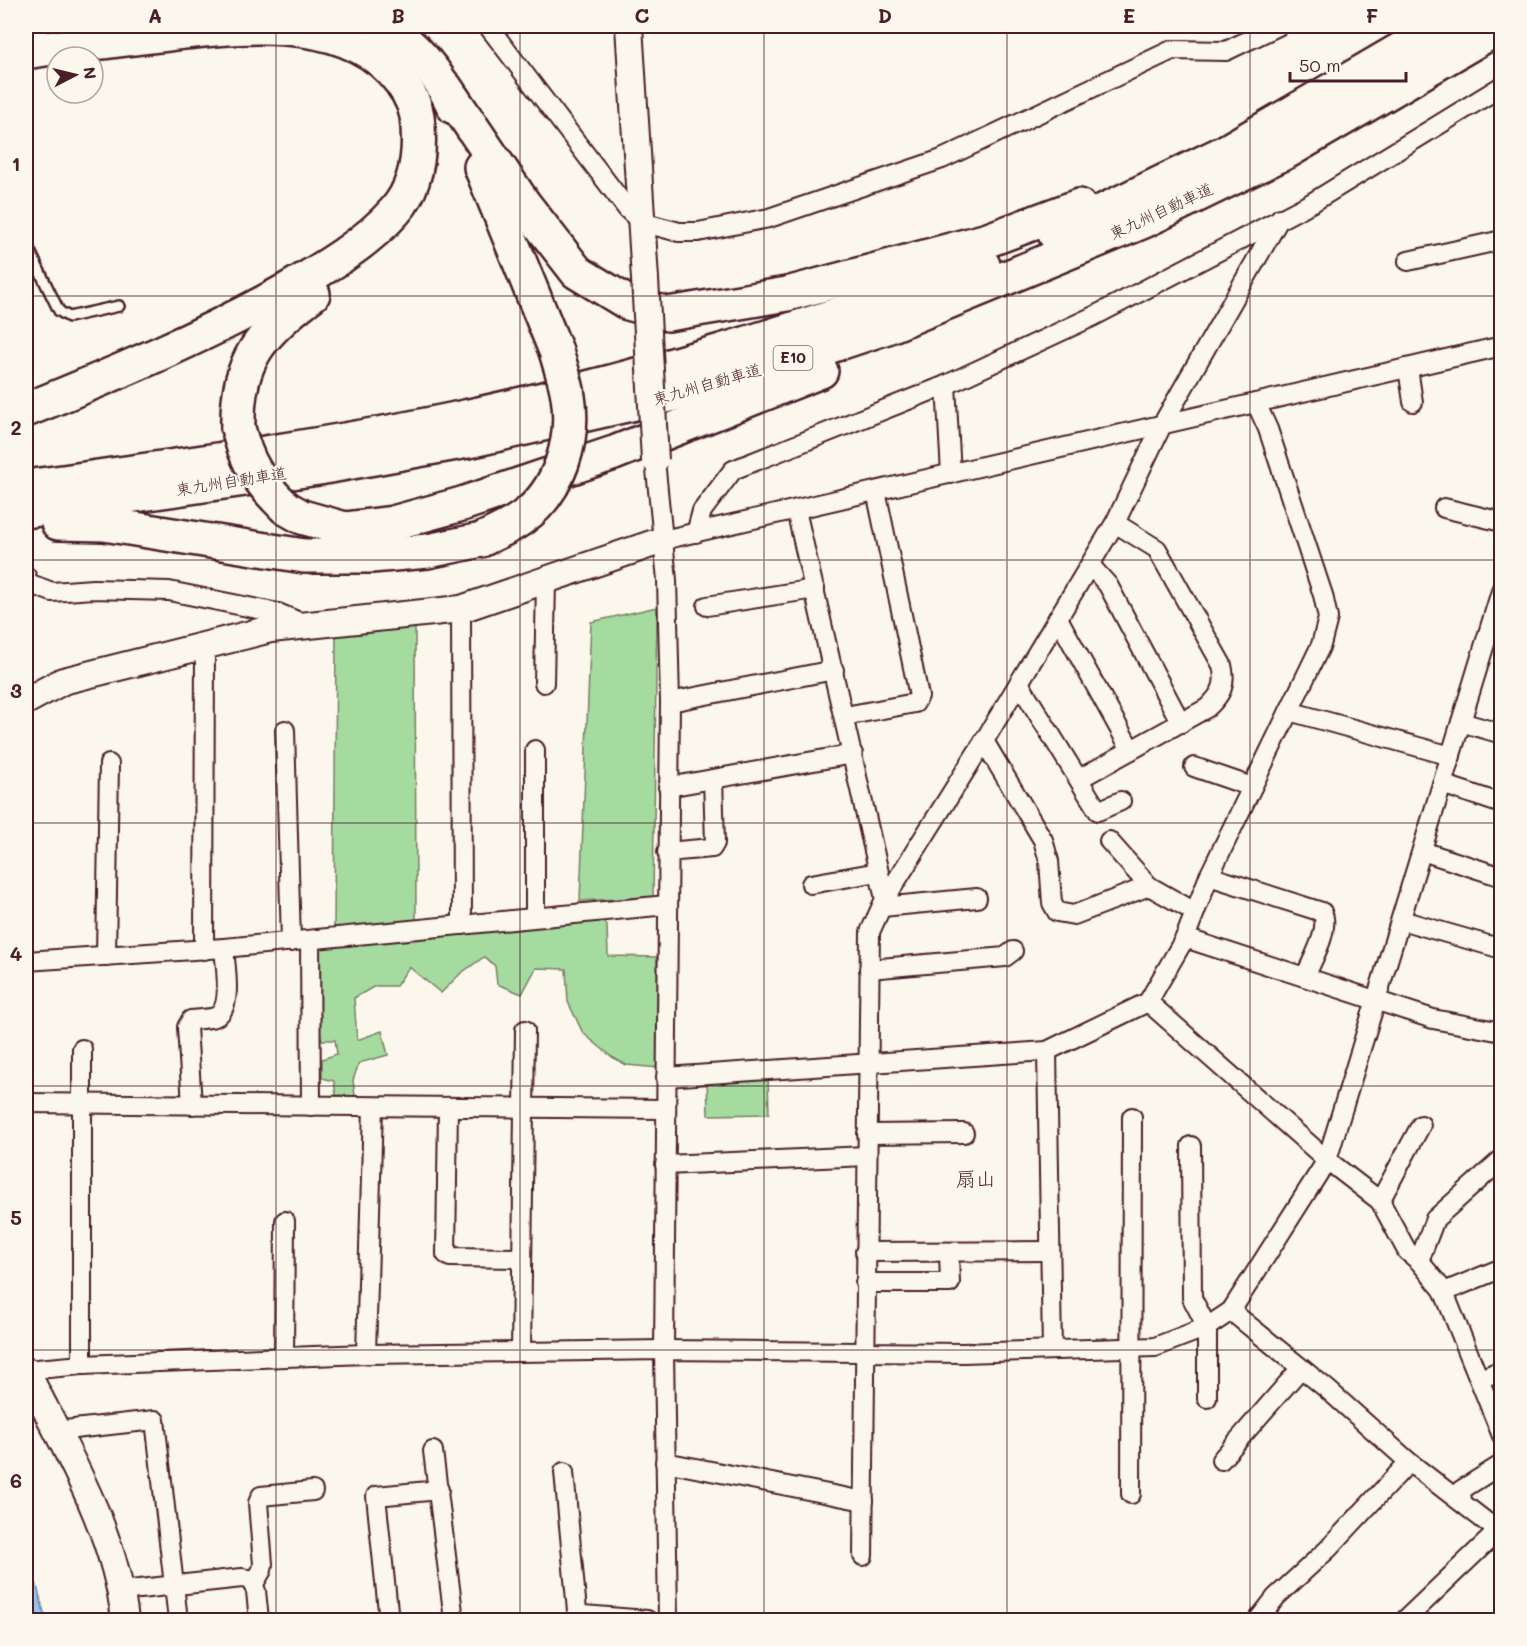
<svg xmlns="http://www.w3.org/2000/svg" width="1527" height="1646" font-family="Mali,'Klee One',sans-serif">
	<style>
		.green { fill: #a5db9f; stroke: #787d65; stroke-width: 1.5 }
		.water { fill: #93c5f0; stroke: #7683a1; stroke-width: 1.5 }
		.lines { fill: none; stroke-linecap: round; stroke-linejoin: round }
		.lane-casing { stroke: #4a1f2b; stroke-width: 14 }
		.street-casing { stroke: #4a1f2b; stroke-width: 22 }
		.secondary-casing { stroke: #4a1f2b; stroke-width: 30 }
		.highway-casing { stroke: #4a1f2b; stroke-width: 38 }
		.lane { stroke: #fbf7ec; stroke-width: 9 }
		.street { stroke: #fbf7ec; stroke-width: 18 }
		.secondary { stroke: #fbf7ec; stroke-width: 26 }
		.highway { stroke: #fbf7ec; stroke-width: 33 }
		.secondary-bridge-casing { stroke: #4a1f2b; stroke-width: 30; stroke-linecap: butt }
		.highway-bridge-casing { stroke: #4a1f2b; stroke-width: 38; stroke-linecap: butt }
		.secondary-bridge { stroke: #fbf7ec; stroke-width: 26 }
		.highway-bridge { stroke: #fbf7ec; stroke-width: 33 }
		.grid { fill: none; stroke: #4a1f2b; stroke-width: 1.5; stroke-opacity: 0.55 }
		.labels { text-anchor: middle; stroke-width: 4.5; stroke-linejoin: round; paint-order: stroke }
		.shield { fill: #fbf7ec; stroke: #7f6065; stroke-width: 1.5 }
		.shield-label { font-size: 15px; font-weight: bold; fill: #4a1f2b }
		.street-label { font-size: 16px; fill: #4a1f2b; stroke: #fbf7ec }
		.quarter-label { font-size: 20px; fill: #4a1f2b; stroke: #fbf7ec }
		.neatline { fill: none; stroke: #4a1f2b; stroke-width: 2 }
		.grid-label { font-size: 20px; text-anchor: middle; font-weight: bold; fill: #4a1f2b }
	</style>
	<rect width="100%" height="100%" fill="#fbf7ec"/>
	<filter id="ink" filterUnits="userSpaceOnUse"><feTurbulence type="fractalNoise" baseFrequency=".0167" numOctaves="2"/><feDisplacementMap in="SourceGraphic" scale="12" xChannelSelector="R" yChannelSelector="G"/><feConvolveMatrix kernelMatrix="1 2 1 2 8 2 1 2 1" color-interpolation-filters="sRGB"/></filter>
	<g filter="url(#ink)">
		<!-- green -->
		<g class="green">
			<polygon points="657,607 653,897 580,901 591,622"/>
			<polygon points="415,625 416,921 334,930 336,632"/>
			<polygon points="601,919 607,925 608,956 657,957 659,1068 626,1065 612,1057 583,1033 568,1002 566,969 536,968 522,994 497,984 495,966 484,957 460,974 441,993 409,967 396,986 375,986 354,998 357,1040 382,1031 388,1055 359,1063 353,1080 355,1096 336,1095 334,1081 322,1078 322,1059 337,1054 335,1040 322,1040 319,1030 317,948"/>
			<polygon points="768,1076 769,1114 708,1115 707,1078"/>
		</g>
		<!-- water -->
		<polygon class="water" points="26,1545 46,1620 29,1620 26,1608"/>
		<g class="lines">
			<!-- lane casing -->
			<g class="lane-casing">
				<polyline id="lane" points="26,243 59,311 69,317 119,306"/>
			</g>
			<!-- street casing -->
			<g class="street-casing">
				<g id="street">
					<polyline points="488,26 628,210 641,222 679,232 698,232 769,218 942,159 1172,50 1226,51 1278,26"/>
					<polyline points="1408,261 1502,240"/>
					<polyline points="1408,368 1413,402"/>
					<polyline points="946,385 951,474"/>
					<polyline points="655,460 667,580 670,702 664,1350 668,1620"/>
					<polyline points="1444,508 1502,522"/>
					<polyline points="796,510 885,899"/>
					<polyline points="696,533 702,511 733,470 946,385 1094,316 1313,202 1502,86"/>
					<polyline points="663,540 1502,346"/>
					<polyline points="1090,565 1108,585 1181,723"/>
					<polyline points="26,576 28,583 52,592 93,589 169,591 278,613 304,624"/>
					<polyline points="707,606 815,589"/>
					<polyline points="461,609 462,925"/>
					<polyline points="1058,618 1131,750"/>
					<polyline points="544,683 546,581"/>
					<polyline points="1019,683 1098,811 1121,801"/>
					<polyline points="670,702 834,670"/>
					<polyline points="1289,711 1451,756"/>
					<polyline points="845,716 915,703 919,696 876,491"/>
					<polyline points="1461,722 1502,734"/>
					<polyline points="285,730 291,942"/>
					<polyline points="984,741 1043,840 1049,861 1052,903 1057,912 1074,915 1149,886"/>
					<polyline points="1194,767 1252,787"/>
					<path d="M 1079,779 L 1207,708 C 1221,695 1227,685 1222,665 L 1157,549 L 1115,523"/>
					<polyline points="1442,784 1502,804"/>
					<polyline points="668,787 853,754"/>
					<polyline points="1109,841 1149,886 1195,912"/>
					<polyline points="1422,851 1502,877"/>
					<polyline points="667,852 712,848 715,843 713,779"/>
					<path d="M 1209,876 L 1322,912 C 1331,929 1312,960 1305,977"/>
					<polyline points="811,884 878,872"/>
					<polyline points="882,907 977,898"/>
					<polyline points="535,917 535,750"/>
					<polyline points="1401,920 1502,949"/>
					<polyline points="1185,938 1433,1019 1502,1032"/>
					<polyline points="310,940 311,1106"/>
					<polyline points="204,950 205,646"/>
					<polyline points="106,956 109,764"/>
					<polyline points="26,961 224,948 667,905"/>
					<polyline points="869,969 1005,957 1013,951"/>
					<polyline points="1148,1002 1327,1160 1380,1201 1407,1251 1419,1261 1443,1290 1502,1436"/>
					<polyline points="1047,1051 1052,1350"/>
					<polyline points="666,1077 1047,1051 1148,1002 1185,938 1209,876 1321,645 1328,618 1323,595 1268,429 1256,403"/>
					<polyline points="26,1103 666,1109"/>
					<path d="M 192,1105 L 187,1027 L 191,1020 C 198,1019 209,1019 215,1017 C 234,1009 225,965 224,948"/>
					<polyline points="448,1107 446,1254 450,1257 522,1258"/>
					<polyline points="867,1134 964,1133"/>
					<polyline points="1191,1146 1192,1298 1207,1327 1207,1398"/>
					<polyline points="665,1165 867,1156"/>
					<polyline points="1380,1201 1421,1125"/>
					<polyline points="865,1252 1050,1251"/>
					<polyline points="1419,1261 1435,1219 1502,1159"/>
					<polyline points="865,1283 950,1283 949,1252"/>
					<polyline points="1444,1292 1502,1268"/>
					<polyline points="1231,1311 1327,1389 1409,1462 1502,1534"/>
					<polyline points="521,1352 525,1030"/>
					<polyline points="366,1354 373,1107"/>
					<polyline points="284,1357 285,1221"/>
					<polyline points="82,1365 82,1049"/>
					<polyline points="26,1370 82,1365 366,1354 664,1350 963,1353 1155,1347 1207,1327 1231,1311 1327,1160 1502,588"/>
					<polyline points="1480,1379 1502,1370"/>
					<polyline points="56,1431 155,1420 178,1620"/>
					<polyline points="433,1451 454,1620"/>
					<polyline points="1221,1460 1301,1368"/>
					<polyline points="665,1462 864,1501"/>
					<polyline points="564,1472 577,1611 583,1615 647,1620"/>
					<polyline points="1131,1494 1132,1117"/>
					<polyline points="1462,1502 1461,1490 1502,1464"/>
					<polyline points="863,1556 870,932 885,899 984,741 1115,523 1162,425 1280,218"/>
					<polyline points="253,1585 262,1570 263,1564 258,1503 261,1496 313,1491"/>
					<polyline points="121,1591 242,1578 251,1580 256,1591 259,1620"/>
					<polyline points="389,1620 376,1496 439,1490"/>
					<polyline points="1258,1620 1276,1597 1328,1549 1409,1462"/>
					<polyline points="1405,1620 1498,1531"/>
				</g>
			</g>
			<!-- secondary casing -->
			<g class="secondary-casing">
				<g id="secondary">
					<polyline points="629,26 645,279"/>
					<polyline points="26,701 63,681 271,629 461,609 663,540"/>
					<path d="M 26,1371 C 66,1451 115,1530 125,1620"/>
				</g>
			</g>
			<!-- highway casing -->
			<g class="highway-casing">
				<g id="highway">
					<path d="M 383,26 C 414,43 440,75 454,107"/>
					<polyline points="26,28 32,26"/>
					<path d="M 26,52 C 62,46 98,43 135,38 C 212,29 333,7 392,71 C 403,83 414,100 417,116 C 421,149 418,185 395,211 C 367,243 323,269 287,290 C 203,337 115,374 26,410"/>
					<polyline points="445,87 524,204 577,272 628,303 668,314 787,294 988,240 1079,206"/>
					<polyline points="481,167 556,351"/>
					<polyline points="1055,234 1227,151 1441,26"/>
					<path d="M 238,428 C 236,359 261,334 313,294"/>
					<path d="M 26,487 C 167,467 311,449 451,420 C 632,382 808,327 983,265"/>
					<polyline points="286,508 302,517 345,529 393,523 462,504 614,453 821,371"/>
					<polyline points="26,511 319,468 473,440 710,386 887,327 1144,221 1286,152 1501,26"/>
					<polyline points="58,523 104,524 304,556 371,556 428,551 481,540"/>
				</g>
			</g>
			<!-- lane -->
			<use href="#lane" class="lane"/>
			<!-- street -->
			<use href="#street" class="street"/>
			<!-- secondary -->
			<use href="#secondary" class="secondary"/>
			<!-- highway -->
			<use href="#highway" class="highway"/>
			<!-- secondary-bridge casing -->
			<g class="secondary-bridge-casing">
				<polyline id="secondary-bridge" points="645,279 655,460"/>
			</g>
			<!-- highway-bridge casing -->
			<g class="highway-bridge-casing">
				<g id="highway-bridge">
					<path d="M 238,428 C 247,464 259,482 286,508"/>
					<path d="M 481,540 C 495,533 510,527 522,518 C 560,491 575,440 568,396 C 566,381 560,366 556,351"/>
				</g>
			</g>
			<!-- secondary-bridge -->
			<use href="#secondary-bridge" class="secondary-bridge"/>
			<!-- highway-bridge -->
			<use href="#highway-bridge" class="highway-bridge"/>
		</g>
	</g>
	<!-- grid -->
	<path class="grid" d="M 276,26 L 276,1620M 520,26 L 520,1620M 764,26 L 764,1620M 1007,26 L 1007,1620M 1250,26 L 1250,1620M 26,296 L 1502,296M 26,560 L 1502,560M 26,823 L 1502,823M 26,1086 L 1502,1086M 26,1350 L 1502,1350"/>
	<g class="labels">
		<!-- shield labels -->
		<rect class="shield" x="773.5" y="346" width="39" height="24" rx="4.5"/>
		<g class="shield-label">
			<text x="793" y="363">E10</text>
		</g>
		<!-- street labels -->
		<g class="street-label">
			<text transform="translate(1161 211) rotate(-25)" y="6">東九州自動車道</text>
			<text transform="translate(707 384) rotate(-16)" y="6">東九州自動車道</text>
			<text transform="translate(231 481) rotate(-9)" y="6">東九州自動車道</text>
		</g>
		<!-- quarter labels -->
		<g class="quarter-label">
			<text x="976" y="1186">扇山</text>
		</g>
	</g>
	<!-- margin -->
	<rect width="1527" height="1646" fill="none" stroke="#fbf7ec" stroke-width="66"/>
	<!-- north arrow -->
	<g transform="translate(75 75) rotate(83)"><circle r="28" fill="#fbf7ec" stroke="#b4a19f" stroke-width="1.5"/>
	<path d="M0-4.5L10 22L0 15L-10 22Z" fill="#4a1f2b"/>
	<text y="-9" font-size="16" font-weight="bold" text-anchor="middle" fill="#4a1f2b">N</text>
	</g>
	<!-- scale -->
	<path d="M1290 72v9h116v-9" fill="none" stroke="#4a1f2b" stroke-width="3"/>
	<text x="1299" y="72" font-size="18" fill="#4a1f2b" stroke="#fbf7ec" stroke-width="4.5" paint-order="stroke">50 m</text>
	<rect x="33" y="33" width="1461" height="1580" class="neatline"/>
	<g class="grid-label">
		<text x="155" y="23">A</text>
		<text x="398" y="23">B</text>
		<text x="642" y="23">C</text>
		<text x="885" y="23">D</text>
		<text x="1129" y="23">E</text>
		<text x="1372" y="23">F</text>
		<text x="16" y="171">1</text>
		<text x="16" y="435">2</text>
		<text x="16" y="698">3</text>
		<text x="16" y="961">4</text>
		<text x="16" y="1225">5</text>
		<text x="16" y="1488">6</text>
	</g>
</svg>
